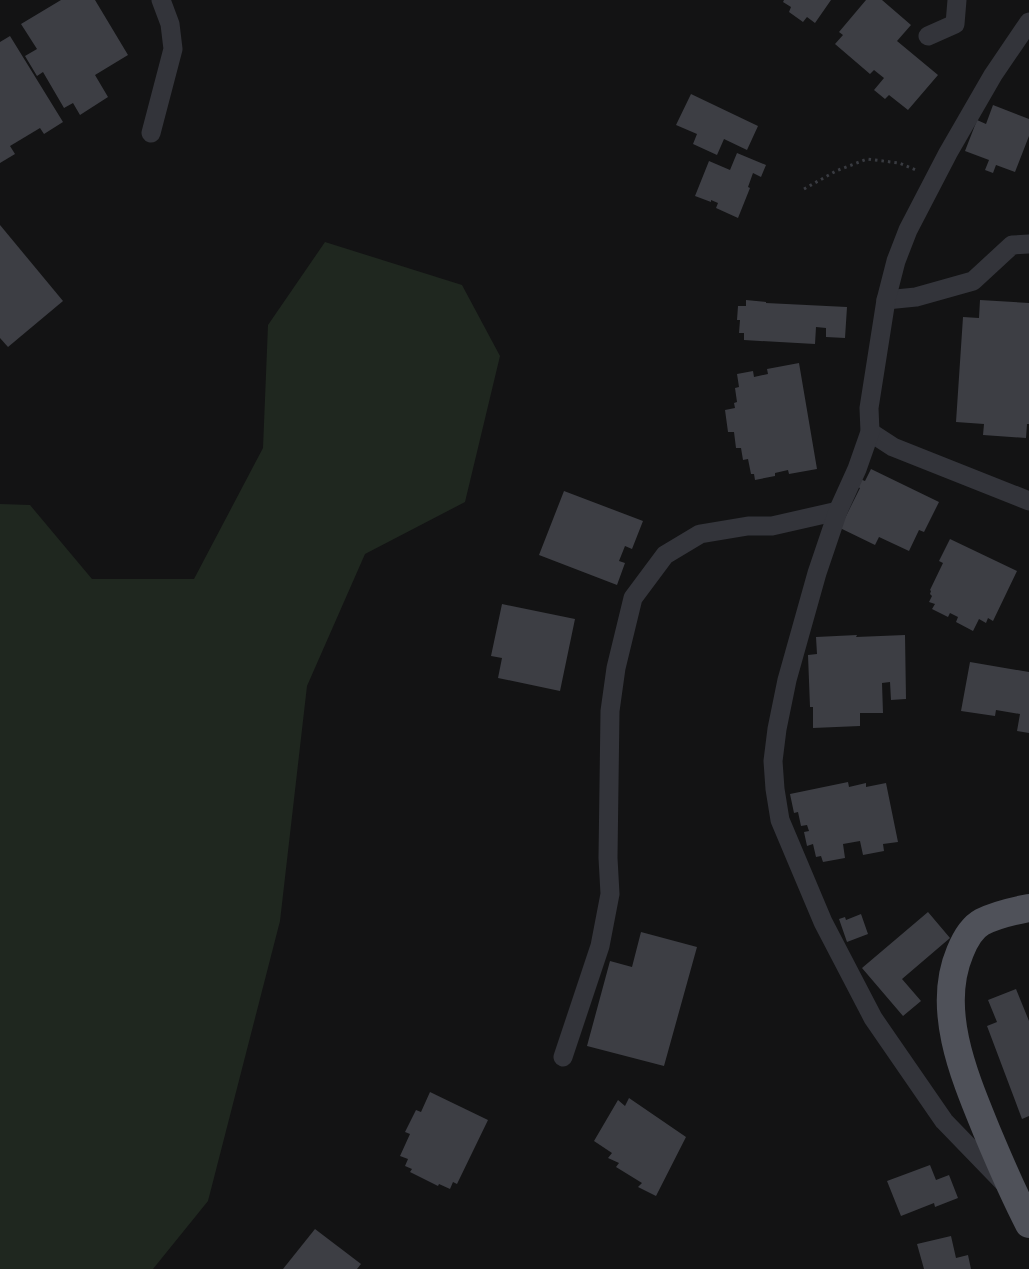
<svg xmlns="http://www.w3.org/2000/svg" width="1029" height="1269" font-family="Helvetica,sans-serif">
	<style>
		.green { fill: #1f271f }
		.building { fill: #3d3e44 }
		.lines { fill: none; stroke-linecap: round; stroke-linejoin: round }
		.path { stroke: #393b41; stroke-width: 3; stroke-dasharray: 2.5 4; stroke-linecap: butt }
		.street { stroke: #33343a; stroke-width: 19 }
		.primary { stroke: #4f5159; stroke-width: 28 }
	</style>
	<rect width="100%" height="100%" fill="#131314"/>
	<!-- green -->
	<polygon class="green" points="325,242 462,285 500,356 465,502 365,554 307,686 280,921 208,1201 153,1269 0,1269 0,504 30,505 92,579 194,579 263,448 268,325"/>
	<!-- building -->
	<g class="building">
		<polygon points="61,0 95,0 128,55 95,75 108,97 80,115 73,103 64,108 43,72 37,76 25,56 37,49 21,24"/>
		<polygon points="784,0 831,0 815,23 807,17 803,22 789,12 791,7 783,2"/>
		<polygon points="866,0 882,0 911,25 897,41 938,75 908,110 889,95 885,99 874,90 884,78 874,70 870,74 835,44 843,35 839,32"/>
		<polygon points="10,36 63,122 44,134 40,128 10,146 15,154 0,163 0,42"/>
		<polygon points="691,94 758,126 747,150 724,139 717,155 693,144 697,134 676,125"/>
		<polygon points="993,105 1029,119 1029,136 1015,172 996,165 993,173 985,170 989,160 965,151 977,120 986,124"/>
		<polygon points="737,153 766,165 761,177 753,173 748,187 750,188 738,218 716,208 718,203 711,200 711,202 695,196 709,161 730,170"/>
		<polygon points="0,225 63,301 8,347 0,338"/>
		<polygon points="746,300 766,302 766,303 847,307 845,338 826,337 826,328 816,327 815,344 744,340 744,333 739,333 740,320 737,320 738,306 746,306"/>
		<polygon points="980,300 1029,303 1029,424 1027,424 1026,438 983,435 984,424 956,422 963,317 979,318"/>
		<polygon points="799,363 817,469 789,474 788,470 775,473 775,476 755,480 754,474 751,474 748,459 743,460 741,448 736,448 734,432 728,432 725,410 735,408 734,403 737,402 735,388 739,387 737,374 753,371 754,377 768,374 767,369"/>
		<polygon points="871,469 939,502 924,532 919,530 909,551 879,537 875,545 840,528 860,488 856,486 860,479 865,481"/>
		<polygon points="564,491 643,521 632,549 625,546 619,561 625,563 617,585 539,555"/>
		<polygon points="950,539 1017,571 993,621 988,618 986,623 979,619 973,631 956,622 958,617 950,613 948,617 932,609 935,604 929,602 932,596 930,594 931,591 930,590 943,563 939,561"/>
		<polygon points="502,604 575,619 560,691 498,678 502,658 491,656"/>
		<polygon points="857,635 856,637 905,635 906,699 891,700 890,682 882,683 883,713 860,713 860,726 813,728 813,707 810,707 808,655 817,654 816,637"/>
		<polygon points="970,662 1029,672 1029,733 1017,731 1020,714 996,710 995,716 961,711"/>
		<polygon points="848,782 849,787 866,783 866,787 886,783 898,842 883,844 884,851 863,855 860,841 843,844 845,858 823,862 821,856 816,857 813,844 807,846 804,832 809,831 807,825 801,826 798,812 794,813 790,794"/>
		<polygon points="928,912 950,938 902,979 921,1001 903,1016 862,968"/>
		<polygon points="861,914 868,934 847,942 839,919 845,917 846,920"/>
		<polygon points="641,932 697,947 664,1066 587,1046 610,961 632,967"/>
		<polygon points="1016,989 1029,1021 1029,1116 1022,1119 987,1026 997,1022 988,1000"/>
		<polygon points="430,1092 488,1120 457,1184 453,1182 450,1189 439,1184 438,1186 410,1172 412,1169 405,1166 408,1159 400,1156 410,1134 405,1132 416,1110 421,1112"/>
		<polygon points="629,1098 686,1137 656,1196 638,1187 642,1183 616,1167 619,1163 608,1158 612,1153 594,1141 618,1100 625,1106"/>
		<polygon points="930,1165 936,1180 949,1175 958,1198 935,1207 934,1203 901,1216 887,1181"/>
		<polygon points="315,1229 361,1264 357,1269 283,1269"/>
		<polygon points="951,1236 956,1258 968,1255 971,1269 924,1269 917,1244"/>
	</g>
	<g class="lines">
		<!-- path -->
		<polyline class="path" points="804,189 836,171 867,159 899,163 916,170"/>
		<!-- street -->
		<g class="street">
			<polyline points="928,36 955,24 957,0"/>
			<polyline points="151,133 173,49 170,24 161,0"/>
			<polyline points="886,300 916,297 973,281 1012,245 1029,244"/>
			<polyline points="870,432 893,447 1029,501"/>
			<polyline points="563,1057 600,946 610,894 608,858 610,711 616,668 633,598 665,555 700,534 748,526 772,526 838,511"/>
			<polyline points="1003,1182 944,1121 873,1018 823,922 780,820 775,789 773,761 777,729 787,680 817,573 838,511 857,469 870,432 869,408 886,300 896,261 908,230 948,153 993,75 1029,22"/>
		</g>
		<!-- primary -->
		<path class="primary" d="M 1029,908 C 1013,911 996,915 982,922 C 971,928 964,942 960,952 C 935,1011 966,1080 988,1134 C 1001,1165 1014,1195 1029,1224"/>
	</g>
</svg>
